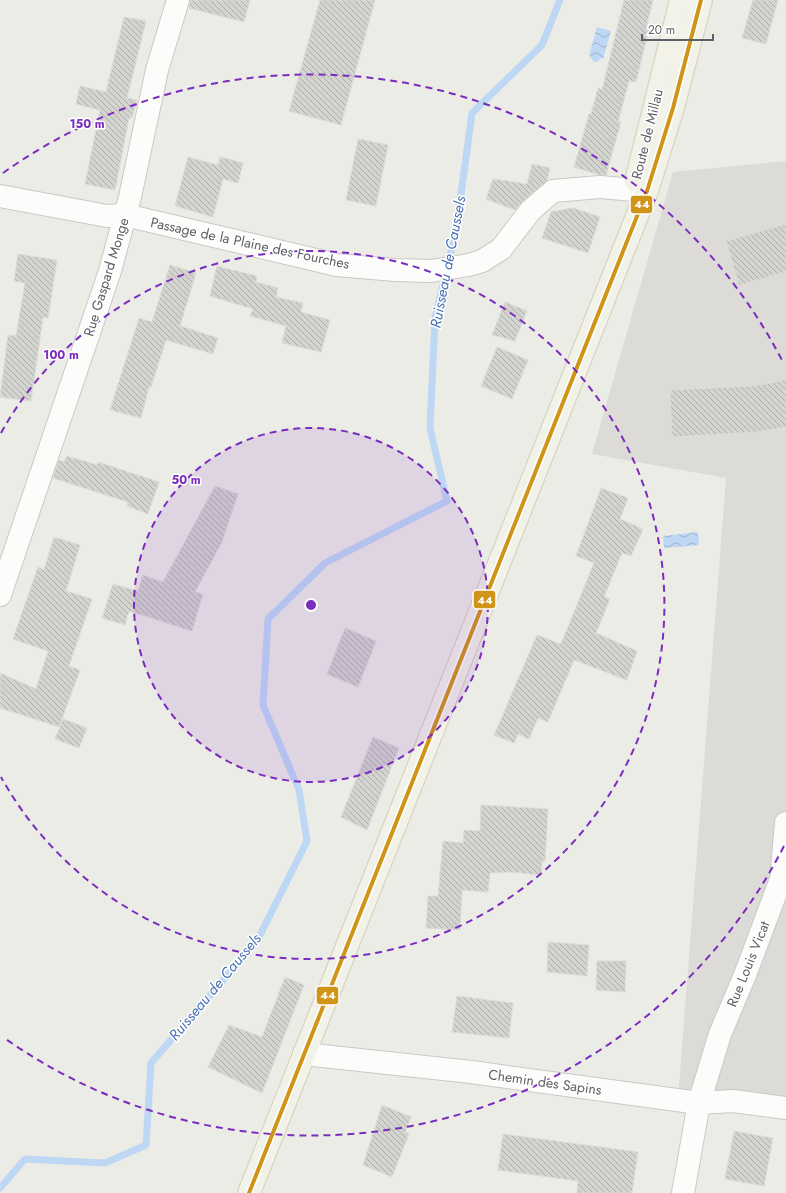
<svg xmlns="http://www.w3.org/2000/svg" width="786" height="1193" font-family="Jost,sans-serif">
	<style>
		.industrial { fill: #dcdbd7 }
		.water { fill: url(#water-waves) }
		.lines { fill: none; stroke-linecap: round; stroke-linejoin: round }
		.stream { stroke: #bdd7f5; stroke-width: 7 }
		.building { fill: url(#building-back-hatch); stroke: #dcdbd6 }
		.minor-casing { stroke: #c8c8c8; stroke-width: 24 }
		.primary-casing { stroke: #d3ceb7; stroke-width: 24 }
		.minor { stroke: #fcfcfb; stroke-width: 22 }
		.primary { stroke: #f2f2e9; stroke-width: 22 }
		.bus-1-casing { stroke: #fff; stroke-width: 7 }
		.bus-1 { stroke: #d09419; stroke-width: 4 }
		.ring { fill: none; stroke: #7b2cbf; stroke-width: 2; stroke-dasharray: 7 5 }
		.labels { text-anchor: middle; stroke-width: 3; stroke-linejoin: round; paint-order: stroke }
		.street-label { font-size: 14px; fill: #5d6065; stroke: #fff }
		.water-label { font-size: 15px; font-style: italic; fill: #4972b5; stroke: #fff }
		.centre { fill: #7b2cbf; stroke: #fff; stroke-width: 2 }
		.ring-label { font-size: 12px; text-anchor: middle; font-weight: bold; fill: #7b2cbf; stroke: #fff; stroke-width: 3; stroke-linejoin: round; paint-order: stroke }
		.line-badge { stroke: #fff; stroke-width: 1.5 }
		.badge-label { font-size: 11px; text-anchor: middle; font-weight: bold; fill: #fff }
	</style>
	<defs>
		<pattern id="water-waves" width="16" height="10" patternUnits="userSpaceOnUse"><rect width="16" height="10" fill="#bdd7f5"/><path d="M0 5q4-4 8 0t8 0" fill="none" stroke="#9db2ca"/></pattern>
		<pattern id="building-back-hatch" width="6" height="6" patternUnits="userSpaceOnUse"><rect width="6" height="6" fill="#d3d3d0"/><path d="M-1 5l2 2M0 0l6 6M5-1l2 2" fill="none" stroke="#aeafac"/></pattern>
	</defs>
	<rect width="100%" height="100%" fill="#ecece7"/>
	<!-- industrial -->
	<polygon class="industrial" points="786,161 786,1115 678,1099 726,478 592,454 673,172"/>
	<!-- water -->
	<g class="water">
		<polygon points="597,27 611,31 603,59 601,58 598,61 594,62 589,55"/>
		<polygon points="698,532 699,545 664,548 663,536"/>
	</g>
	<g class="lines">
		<!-- stream -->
		<polyline class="stream" points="0,1188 25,1159 105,1163 146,1145 151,1063 257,941 307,841 299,790 263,705 268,619 325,563 447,501 430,428 435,318 456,231 472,113 542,45 560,0"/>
	</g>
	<!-- building -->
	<g class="building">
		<polygon points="190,0 250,0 244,22 189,8"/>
		<polygon points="320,0 375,0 341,125 289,111"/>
		<polygon points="624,0 653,0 646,29 649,29 636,82 629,81 618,122 621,122 606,175 600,175 574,167 589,114 591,114 598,88 602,90"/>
		<polygon points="753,0 778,0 766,44 742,38"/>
		<polygon points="124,17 146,21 127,98 137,100 132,118 129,118 115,190 85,184 100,110 76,104 80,86 106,92"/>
		<polygon points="358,139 388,145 376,206 346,200"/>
		<polygon points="188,157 218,165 220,157 243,163 238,183 223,179 213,217 175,206"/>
		<polygon points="532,164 550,168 547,181 523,201 515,210 486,199 493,179 527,184"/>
		<polygon points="573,208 600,217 588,253 542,238 551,212"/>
		<polygon points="786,224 786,272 739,285 726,241"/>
		<polygon points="18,254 57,260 48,318 43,317 31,401 0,397 8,335 16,336 25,283 14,281"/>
		<polygon points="170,265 196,273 180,326 218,338 213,354 166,340 151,387 149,387 141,418 110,410 139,318 152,322"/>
		<polygon points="217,266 257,276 256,282 278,288 276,297 303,303 301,312 330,320 321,352 282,343 286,326 250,316 253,309 210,296"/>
		<polygon points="505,302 527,311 515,341 492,335"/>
		<polygon points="497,347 528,360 512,399 481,386"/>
		<polygon points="786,380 786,427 756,432 672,437 670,390 754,386"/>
		<polygon points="67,456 97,465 98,462 159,482 148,514 127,506 128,502 53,478 59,460 64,462"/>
		<polygon points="215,486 238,494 222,542 195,592 203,594 192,631 129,611 125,625 102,618 113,584 138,591 143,575 163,582"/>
		<polygon points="601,488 628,498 620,519 643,529 631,556 622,553 604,597 610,599 596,633 637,651 627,680 574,660 548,722 538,718 529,739 518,734 514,743 494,735 537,635 561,644 594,563 576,556"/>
		<polygon points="54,537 80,545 66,591 92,599 69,666 80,670 59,727 0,708 0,673 36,689 48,651 13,639 38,567 44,570"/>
		<polygon points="345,628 376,641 358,687 327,674"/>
		<polygon points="63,719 87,728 79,748 55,739"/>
		<polygon points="373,737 399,748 367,830 341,817"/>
		<polygon points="481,805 548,809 545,861 542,861 541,875 511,872 490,873 488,892 462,890 460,930 426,928 428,896 438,896 443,841 463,843 464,830 480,831"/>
		<polygon points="548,942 589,945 587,976 547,972"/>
		<polygon points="597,961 626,961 625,992 596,990"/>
		<polygon points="285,977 304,985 262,1093 208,1067 229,1025 262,1037"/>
		<polygon points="457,996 513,1003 509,1038 452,1032"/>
		<polygon points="382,1105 411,1117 405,1132 409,1134 392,1177 363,1165"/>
		<polygon points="734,1131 773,1138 764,1186 725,1179"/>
		<polygon points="503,1134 638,1152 632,1193 577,1193 578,1181 498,1170"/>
	</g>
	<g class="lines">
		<!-- minor casing -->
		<g class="minor-casing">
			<g id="minor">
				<polyline points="0,196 107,216 125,215 337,265 395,270 431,271 469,265 482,261 501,249 531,210 553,191 600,187 634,190"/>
				<polyline points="0,595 110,271 130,197 157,70 178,0"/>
				<polyline points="304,1054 471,1072 699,1103 733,1101 786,1108"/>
				<polyline points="683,1193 699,1103 720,1034 745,975 781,879 786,823"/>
			</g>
		</g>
		<!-- primary casing -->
		<g class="primary-casing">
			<g id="primary">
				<polyline points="636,181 681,0"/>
				<polyline points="249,1193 647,191 673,108 701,0"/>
			</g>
		</g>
		<!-- minor -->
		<use href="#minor" class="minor"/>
		<!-- primary -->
		<use href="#primary" class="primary"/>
		<!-- bus-1 casing -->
		<g class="bus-1-casing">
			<polyline id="bus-1" points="249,1193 647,191 673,108 701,0"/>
		</g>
		<!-- bus-1 -->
		<use href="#bus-1" class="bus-1"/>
	</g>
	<!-- distance rings -->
	<circle cx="311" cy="605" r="177" fill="#7b2cbf" fill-opacity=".12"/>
	<g class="ring">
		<circle cx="311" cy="605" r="177"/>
		<path d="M1 433A354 354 0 1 1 1 777"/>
		<path d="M784 846A531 531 0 0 1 3 1037M3 173A531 531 0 0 1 784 364"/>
	</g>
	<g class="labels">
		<!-- street labels -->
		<g class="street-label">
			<text transform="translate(647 134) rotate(-76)" y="5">Route de Millau</text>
			<text transform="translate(250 243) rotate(12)" y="5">Passage de la Plaine des Fourches</text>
			<text transform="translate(106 277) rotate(-73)" y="5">Rue Gaspard Monge</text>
			<text transform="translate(748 964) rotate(-68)" y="5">Rue Louis Vicat</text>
			<text transform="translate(545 1082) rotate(8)" y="5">Chemin des Sapins</text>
		</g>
		<!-- water labels -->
		<g class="water-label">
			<text transform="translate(448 262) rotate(-79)" y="5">Ruisseau de Caussels</text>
			<text transform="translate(215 987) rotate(-50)" y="5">Ruisseau de Caussels</text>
		</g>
	</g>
	<circle cx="311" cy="605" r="6" class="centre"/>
	<g class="ring-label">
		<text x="87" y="128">150 m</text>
		<text x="61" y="359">100 m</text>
		<text x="186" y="484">50 m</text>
	</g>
	<g class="line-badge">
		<rect x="630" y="195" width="23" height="19" rx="4" fill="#d09419"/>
		<rect x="473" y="590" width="23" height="19" rx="4" fill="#d09419"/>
		<rect x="316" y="986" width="23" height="19" rx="4" fill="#d09419"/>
	</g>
	<g class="badge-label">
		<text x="642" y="208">44</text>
		<text x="485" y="604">44</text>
		<text x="328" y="999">44</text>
	</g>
	<!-- scale -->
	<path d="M642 34v6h71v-6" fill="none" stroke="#5d6065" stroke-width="2"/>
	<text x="648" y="34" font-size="12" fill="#5d6065" stroke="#ffffff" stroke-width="3" paint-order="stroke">20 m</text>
</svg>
